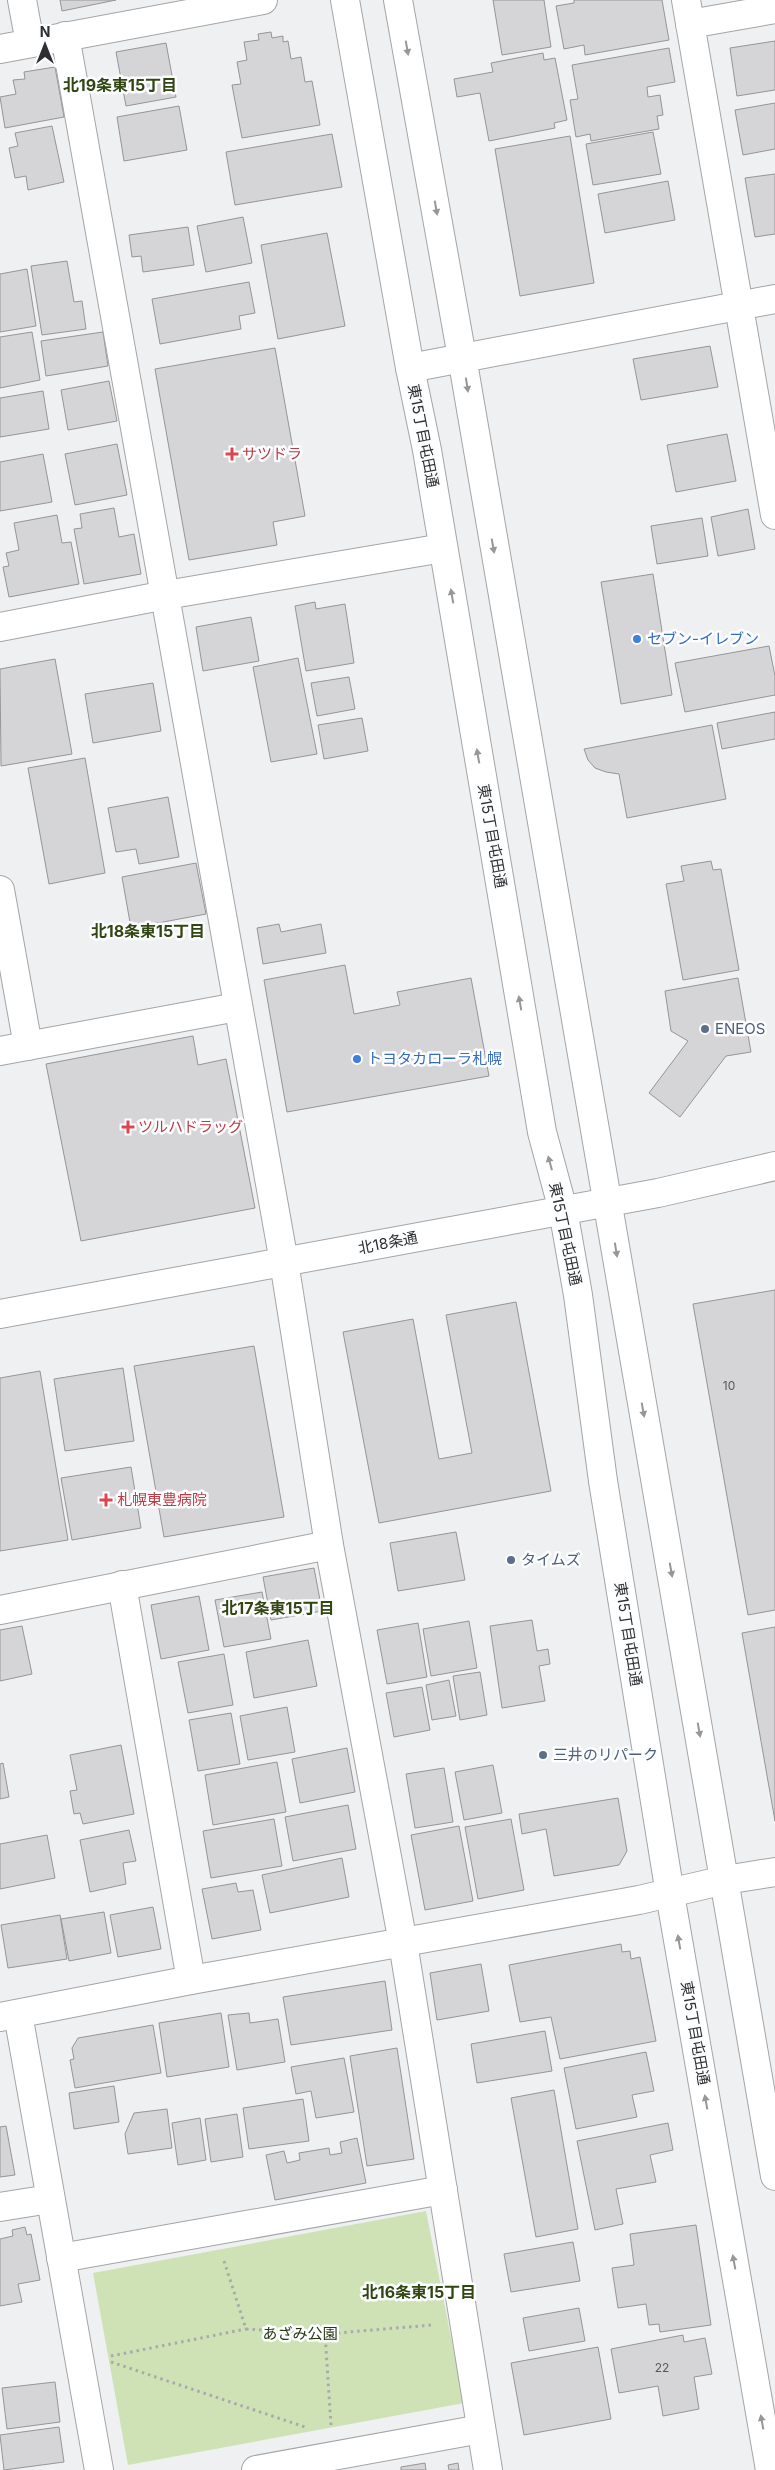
<svg xmlns="http://www.w3.org/2000/svg" width="775" height="2470" font-family="Inter,'Noto Sans JP',sans-serif">
	<style>
		.green { fill: #cfe2b5 }
		.building { fill: #d5d4d6; stroke: #969597 }
		.lines { fill: none; stroke-linecap: round; stroke-linejoin: round }
		.street-casing { stroke: #a3a5a7; stroke-width: 30 }
		.secondary-casing { stroke: #a3a5a7; stroke-width: 30 }
		.path { stroke: #a9aaac; stroke-width: 3; stroke-dasharray: 2.5 4; stroke-linecap: butt }
		.street { stroke: #fff; stroke-width: 28 }
		.secondary { stroke: #fff; stroke-width: 28 }
		.oneway { fill: #969798 }
		.health-dot { fill: #e0444e; stroke: #fcfdff; stroke-width: 2 }
		.shop-dot { fill: #3f7fe0; stroke: #fcfdff; stroke-width: 2 }
		.service-dot { fill: #5c6f8a; stroke: #fcfdff; stroke-width: 2 }
		.labels { text-anchor: middle; stroke-width: 5; stroke-linejoin: round; paint-order: stroke }
		.number-label { font-size: 12px; fill: #58585a }
		.street-label { font-size: 15px; fill: #2e2f30; stroke: #fcfdff }
		.health-label { font-size: 15px; fill: #be3a42; stroke: #fcfdff; text-anchor: start }
		.shop-label { font-size: 15px; fill: #366cbe; stroke: #fcfdff; text-anchor: start }
		.service-label { font-size: 15px; fill: #4e5e75; stroke: #fcfdff; text-anchor: start }
		.park-label { font-size: 15px; fill: #28350d; stroke: #fcfdff }
		.neighbourhood-label { font-size: 16px; font-weight: bold; fill: #324612; stroke: #fcfdff }
	</style>
	<rect width="100%" height="100%" fill="#eef0f2"/>
	<!-- green -->
	<polygon class="green" points="426,2211 464,2403 128,2465 93,2273"/>
	<!-- building -->
	<g class="building">
		<polygon points="60,0 116,0 62,11"/>
		<polygon points="493,0 544,0 551,47 502,55"/>
		<polygon points="574,0 662,0 669,40 585,55 584,45 564,49 556,6 574,3"/>
		<polygon points="271,32 272,38 283,36 283,42 288,41 291,59 301,57 305,82 312,81 320,125 242,138 232,85 241,84 237,62 247,60 244,42 259,40 258,34"/>
		<polygon points="775,41 775,90 737,96 730,48"/>
		<polygon points="166,43 176,97 126,106 116,52"/>
		<polygon points="669,48 675,82 647,87 648,97 660,95 663,115 657,116 659,129 591,141 590,134 576,137 570,100 578,99 572,65"/>
		<polygon points="543,53 544,60 555,58 567,120 554,123 555,128 489,141 480,93 457,97 454,79 493,72 491,63"/>
		<polygon points="55,67 64,117 5,128 0,97 16,94 13,80 25,79 24,72"/>
		<polygon points="775,103 775,149 743,155 735,110"/>
		<polygon points="179,106 187,150 124,161 117,117"/>
		<polygon points="52,126 64,182 28,190 26,176 15,178 9,148 18,146 15,133"/>
		<polygon points="653,132 661,174 593,185 586,144"/>
		<polygon points="332,134 342,187 235,205 226,152"/>
		<polygon points="570,136 594,283 520,296 495,149"/>
		<polygon points="775,174 775,234 755,237 745,178"/>
		<polygon points="668,181 675,220 605,233 598,194"/>
		<polygon points="243,217 252,263 206,272 197,226"/>
		<polygon points="188,227 194,265 143,272 141,256 132,257 129,235"/>
		<polygon points="327,233 345,326 278,339 261,245"/>
		<polygon points="67,261 74,302 82,301 86,329 42,335 31,266"/>
		<polygon points="27,269 36,326 0,332 0,274"/>
		<polygon points="249,282 255,313 239,316 241,329 160,344 152,299"/>
		<polygon points="32,332 40,380 0,388 0,337"/>
		<polygon points="103,332 108,366 46,376 41,341"/>
		<polygon points="710,346 718,387 641,400 633,359"/>
		<polygon points="275,348 305,516 273,522 277,545 189,560 155,369"/>
		<polygon points="109,381 117,421 68,430 61,390"/>
		<polygon points="43,391 49,429 0,437 0,398"/>
		<polygon points="727,434 736,481 676,492 667,445"/>
		<polygon points="117,444 127,495 75,505 65,454"/>
		<polygon points="43,454 52,502 0,511 0,462"/>
		<polygon points="114,508 119,537 134,534 141,574 84,584 74,529 82,528 80,514"/>
		<polygon points="748,509 755,549 718,556 711,517"/>
		<polygon points="57,515 62,543 71,542 79,584 9,597 3,567 9,566 6,553 19,550 14,523"/>
		<polygon points="702,518 708,556 657,564 651,526"/>
		<polygon points="653,574 672,695 621,704 601,582"/>
		<polygon points="315,602 316,609 345,604 354,663 306,671 295,606"/>
		<polygon points="251,617 259,661 203,671 196,627"/>
		<polygon points="769,646 775,676 775,695 685,712 675,663"/>
		<polygon points="298,658 317,754 271,762 253,667"/>
		<polygon points="55,659 72,754 1,766 0,669"/>
		<polygon points="349,677 355,709 317,716 311,683"/>
		<polygon points="153,683 161,731 93,743 85,694"/>
		<polygon points="775,712 775,739 722,749 717,723"/>
		<polygon points="362,718 368,751 324,759 318,725"/>
		<polygon points="712,725 726,799 627,818 619,774 606,772 595,768 588,760 584,749"/>
		<polygon points="85,758 105,873 49,884 28,768"/>
		<polygon points="168,797 179,857 139,864 136,849 116,852 108,808"/>
		<polygon points="711,861 713,870 721,869 739,970 683,980 666,884 684,881 681,866"/>
		<polygon points="196,863 206,914 131,928 122,877"/>
		<polygon points="279,924 281,932 321,924 326,953 263,964 257,928"/>
		<polygon points="345,965 354,1014 400,1005 397,992 471,978 489,1076 287,1112 264,980"/>
		<polygon points="738,978 751,1052 726,1056 680,1117 649,1093 688,1041 671,1031 665,991"/>
		<polygon points="193,1036 198,1065 226,1059 255,1208 81,1241 46,1064"/>
		<polygon points="775,1290 775,1610 748,1615 693,1304"/>
		<polygon points="516,1302 551,1491 379,1523 343,1332 413,1319 439,1459 472,1453 446,1315"/>
		<polygon points="254,1346 284,1517 164,1537 134,1366"/>
		<polygon points="123,1368 134,1441 65,1451 54,1379"/>
		<polygon points="40,1371 68,1540 0,1551 0,1378"/>
		<polygon points="131,1467 141,1528 72,1540 61,1478"/>
		<polygon points="456,1532 465,1580 398,1591 390,1543"/>
		<polygon points="314,1568 322,1611 271,1620 263,1577"/>
		<polygon points="262,1592 271,1639 224,1647 215,1600"/>
		<polygon points="199,1596 209,1650 161,1659 151,1605"/>
		<polygon points="532,1620 537,1651 548,1649 550,1664 539,1666 545,1701 502,1708 490,1626"/>
		<polygon points="469,1621 477,1668 431,1676 423,1629"/>
		<polygon points="418,1623 427,1677 387,1684 377,1630"/>
		<polygon points="22,1626 32,1674 0,1681 0,1630"/>
		<polygon points="775,1627 775,1821 742,1633"/>
		<polygon points="308,1640 317,1686 254,1698 246,1652"/>
		<polygon points="224,1654 233,1705 188,1713 178,1662"/>
		<polygon points="480,1672 487,1715 460,1720 453,1676"/>
		<polygon points="449,1680 456,1716 432,1720 426,1685"/>
		<polygon points="422,1687 430,1730 394,1737 386,1693"/>
		<polygon points="287,1707 295,1752 248,1760 240,1716"/>
		<polygon points="231,1713 240,1764 198,1771 189,1720"/>
		<polygon points="121,1745 134,1814 83,1824 80,1813 74,1814 70,1791 77,1790 70,1755"/>
		<polygon points="347,1748 355,1792 300,1803 292,1759"/>
		<polygon points="277,1762 286,1812 213,1825 205,1775"/>
		<polygon points="3,1763 9,1797 0,1799 0,1764"/>
		<polygon points="493,1765 502,1813 464,1820 455,1772"/>
		<polygon points="444,1768 453,1822 415,1828 406,1774"/>
		<polygon points="618,1798 627,1851 619,1865 554,1876 546,1829 522,1834 519,1814"/>
		<polygon points="348,1805 356,1849 293,1861 285,1817"/>
		<polygon points="274,1819 282,1866 211,1878 203,1831"/>
		<polygon points="511,1819 524,1890 478,1899 465,1827"/>
		<polygon points="459,1826 473,1901 425,1910 411,1835"/>
		<polygon points="129,1830 136,1861 123,1863 126,1884 90,1892 80,1840"/>
		<polygon points="47,1835 55,1878 0,1889 0,1844"/>
		<polygon points="342,1858 349,1897 270,1913 262,1875"/>
		<polygon points="236,1883 238,1892 253,1890 261,1930 212,1939 202,1889"/>
		<polygon points="153,1907 161,1949 118,1957 110,1915"/>
		<polygon points="104,1912 111,1953 69,1961 61,1919"/>
		<polygon points="60,1915 67,1959 8,1968 1,1925"/>
		<polygon points="621,1944 622,1952 630,1951 631,1959 640,1957 656,2041 560,2059 551,2017 520,2022 509,1965"/>
		<polygon points="481,1964 489,2011 437,2020 430,1973"/>
		<polygon points="385,1981 392,2030 291,2045 283,1997"/>
		<polygon points="221,2013 229,2067 167,2077 159,2023"/>
		<polygon points="249,2013 250,2023 278,2019 285,2062 237,2070 228,2015"/>
		<polygon points="153,2025 161,2073 75,2088 70,2060 74,2059 72,2048 78,2038"/>
		<polygon points="545,2031 552,2071 477,2083 471,2044"/>
		<polygon points="397,2048 414,2159 367,2166 350,2056"/>
		<polygon points="646,2052 654,2091 632,2095 637,2117 576,2129 564,2068"/>
		<polygon points="344,2058 354,2112 316,2118 311,2091 296,2094 291,2067"/>
		<polygon points="114,2086 119,2122 74,2129 69,2093"/>
		<polygon points="554,2090 578,2229 536,2237 511,2098"/>
		<polygon points="303,2099 309,2141 249,2149 243,2108"/>
		<polygon points="167,2109 172,2148 128,2154 125,2134 134,2113"/>
		<polygon points="237,2114 243,2157 211,2162 205,2119"/>
		<polygon points="200,2118 206,2160 178,2165 172,2123"/>
		<polygon points="668,2123 673,2150 650,2155 656,2182 616,2189 623,2224 595,2230 577,2141"/>
		<polygon points="6,2126 15,2175 0,2177 0,2127"/>
		<polygon points="357,2138 366,2183 275,2200 266,2155 284,2151 287,2163 300,2160 299,2153 329,2148 330,2155 342,2153 340,2142"/>
		<polygon points="696,2225 711,2325 660,2332 659,2324 649,2325 646,2304 618,2308 612,2268 634,2265 630,2234"/>
		<polygon points="25,2227 27,2235 31,2234 40,2280 18,2284 22,2302 0,2306 0,2239 13,2236 12,2230"/>
		<polygon points="573,2242 580,2281 511,2292 504,2254"/>
		<polygon points="579,2308 585,2341 529,2351 523,2318"/>
		<polygon points="683,2335 684,2342 705,2338 712,2374 694,2377 699,2409 663,2416 658,2386 619,2393 611,2349"/>
		<polygon points="598,2347 611,2419 524,2435 511,2363"/>
		<polygon points="55,2382 60,2422 7,2429 2,2388"/>
		<polygon points="59,2427 64,2462 4,2470 0,2435"/>
		<polygon points="425,2463 426,2470 401,2470 401,2467"/>
		<polygon points="458,2463 459,2470 449,2470 448,2465"/>
	</g>
	<g class="lines">
		<!-- street casing -->
		<g class="street-casing">
			<g id="street">
				<polyline points="22,0 30,43"/>
				<polyline points="686,0 775,515"/>
				<polyline points="690,24 775,9"/>
				<polyline points="65,36 284,1262 329,1545 403,1943 488,2470"/>
				<polyline points="0,49 263,0"/>
				<polyline points="410,368 775,299"/>
				<polyline points="0,627 166,595 443,548"/>
				<polyline points="0,890 28,1046"/>
				<polyline points="0,1051 237,1007"/>
				<polyline points="122,1585 191,1980"/>
				<polyline points="0,1610 329,1545"/>
				<polyline points="18,2014 99,2470"/>
				<polyline points="0,2017 191,1980 639,1900 725,1880 775,1872"/>
				<polyline points="0,2207 50,2199"/>
				<polyline points="61,2258 443,2190"/>
				<polyline points="256,2470 481,2429"/>
			</g>
		</g>
		<!-- secondary casing -->
		<g class="secondary-casing">
			<g id="secondary">
				<polyline points="345,0 410,368 427,450 542,1132 563,1210 578,1295 603,1481 670,1894 770,2470"/>
				<polyline points="398,0 462,357 775,2176"/>
				<polyline points="0,1314 658,1193 775,1166"/>
			</g>
		</g>
		<!-- path -->
		<g class="path">
			<polyline points="224,2261 246,2329 325,2334"/>
			<polyline points="111,2356 246,2329"/>
			<polyline points="111,2362 305,2427"/>
			<polyline points="331,2425 325,2334 432,2325"/>
		</g>
		<!-- street -->
		<use href="#street" class="street"/>
		<!-- secondary -->
		<use href="#secondary" class="secondary"/>
	</g>
	<!-- one-way arrows -->
	<defs><path id="oneway-solid" d="M-6-.8H1V-3.2L6.5 0L1 3.2V.8H-6Z" transform="scale(1.25)"/></defs>
	<g class="oneway">
		<use href="#oneway-solid" transform="translate(407 48) rotate(80)"/>
		<use href="#oneway-solid" transform="translate(436 208) rotate(80)"/>
		<use href="#oneway-solid" transform="translate(467 385) rotate(81)"/>
		<use href="#oneway-solid" transform="translate(493 546) rotate(80)"/>
		<use href="#oneway-solid" transform="translate(452 596) rotate(-100)"/>
		<use href="#oneway-solid" transform="translate(478 756) rotate(-100)"/>
		<use href="#oneway-solid" transform="translate(520 1003) rotate(-100)"/>
		<use href="#oneway-solid" transform="translate(550 1163) rotate(-105)"/>
		<use href="#oneway-solid" transform="translate(616 1250) rotate(81)"/>
		<use href="#oneway-solid" transform="translate(643 1410) rotate(80)"/>
		<use href="#oneway-solid" transform="translate(671 1570) rotate(80)"/>
		<use href="#oneway-solid" transform="translate(699 1730) rotate(80)"/>
		<use href="#oneway-solid" transform="translate(679 1942) rotate(-100)"/>
		<use href="#oneway-solid" transform="translate(706 2102) rotate(-100)"/>
		<use href="#oneway-solid" transform="translate(734 2262) rotate(-100)"/>
		<use href="#oneway-solid" transform="translate(762 2422) rotate(-100)"/>
	</g>
	<!-- markers -->
	<g class="health-dot">
		<path d="M229.5 446.5h5v5h5v5h-5v5h-5v-5h-5v-5h5z"/>
		<path d="M125.5 1119.5h5v5h5v5h-5v5h-5v-5h-5v-5h5z"/>
		<path d="M103.5 1492.5h5v5h5v5h-5v5h-5v-5h-5v-5h5z"/>
	</g>
	<g class="shop-dot">
		<circle cx="637" cy="639" r="5"/>
		<circle cx="357" cy="1059" r="5"/>
	</g>
	<g class="service-dot">
		<circle cx="705" cy="1029" r="5"/>
		<circle cx="511" cy="1560" r="5"/>
		<circle cx="543" cy="1755" r="5"/>
	</g>
	<g class="labels">
		<!-- number labels -->
		<g class="number-label">
			<text x="729" y="1390">10</text>
			<text x="662" y="2372">22</text>
		</g>
		<!-- street labels -->
		<g class="street-label">
			<text transform="translate(423 436) rotate(79)" y="5">東15丁目屯田通</text>
			<text transform="translate(492 836) rotate(80)" y="5">東15丁目屯田通</text>
			<text transform="translate(565 1234) rotate(78)" y="5">東15丁目屯田通</text>
			<text transform="translate(388 1243) rotate(-11)" y="5">北18条通</text>
			<text transform="translate(628 1634) rotate(81)" y="5">東15丁目屯田通</text>
			<text transform="translate(695 2033) rotate(80)" y="5">東15丁目屯田通</text>
		</g>
		<!-- health labels -->
		<g class="health-label">
			<text x="242" y="459">サツドラ</text>
			<text x="138" y="1132">ツルハドラッグ</text>
			<text x="117" y="1505">札幌東豊病院</text>
		</g>
		<!-- shop labels -->
		<g class="shop-label">
			<text x="647" y="644">セブン-イレブン</text>
			<text x="367" y="1064">トヨタカローラ札幌</text>
		</g>
		<!-- service labels -->
		<g class="service-label">
			<text x="715" y="1034">ENEOS</text>
			<text x="521" y="1565">タイムズ</text>
			<text x="553" y="1760">三井のリパーク</text>
		</g>
		<!-- park labels -->
		<g class="park-label">
			<text x="300" y="2339">あざみ公園</text>
		</g>
		<!-- neighbourhood labels -->
		<g class="neighbourhood-label">
			<text x="120" y="91">北19条東15丁目</text>
			<text x="148" y="937">北18条東15丁目</text>
			<text x="278" y="1614">北17条東15丁目</text>
			<text x="419" y="2298">北16条東15丁目</text>
		</g>
	</g>
	<!-- north arrow -->
	<g transform="translate(45 45)" stroke="#fcfdff" stroke-width="4" paint-order="stroke">
	<path d="M0-4L9 19L0 12L-9 19Z" fill="#2e2f30"/>
	<text y="-8" font-size="14" font-weight="bold" text-anchor="middle" fill="#2e2f30">N</text>
	</g>
</svg>
